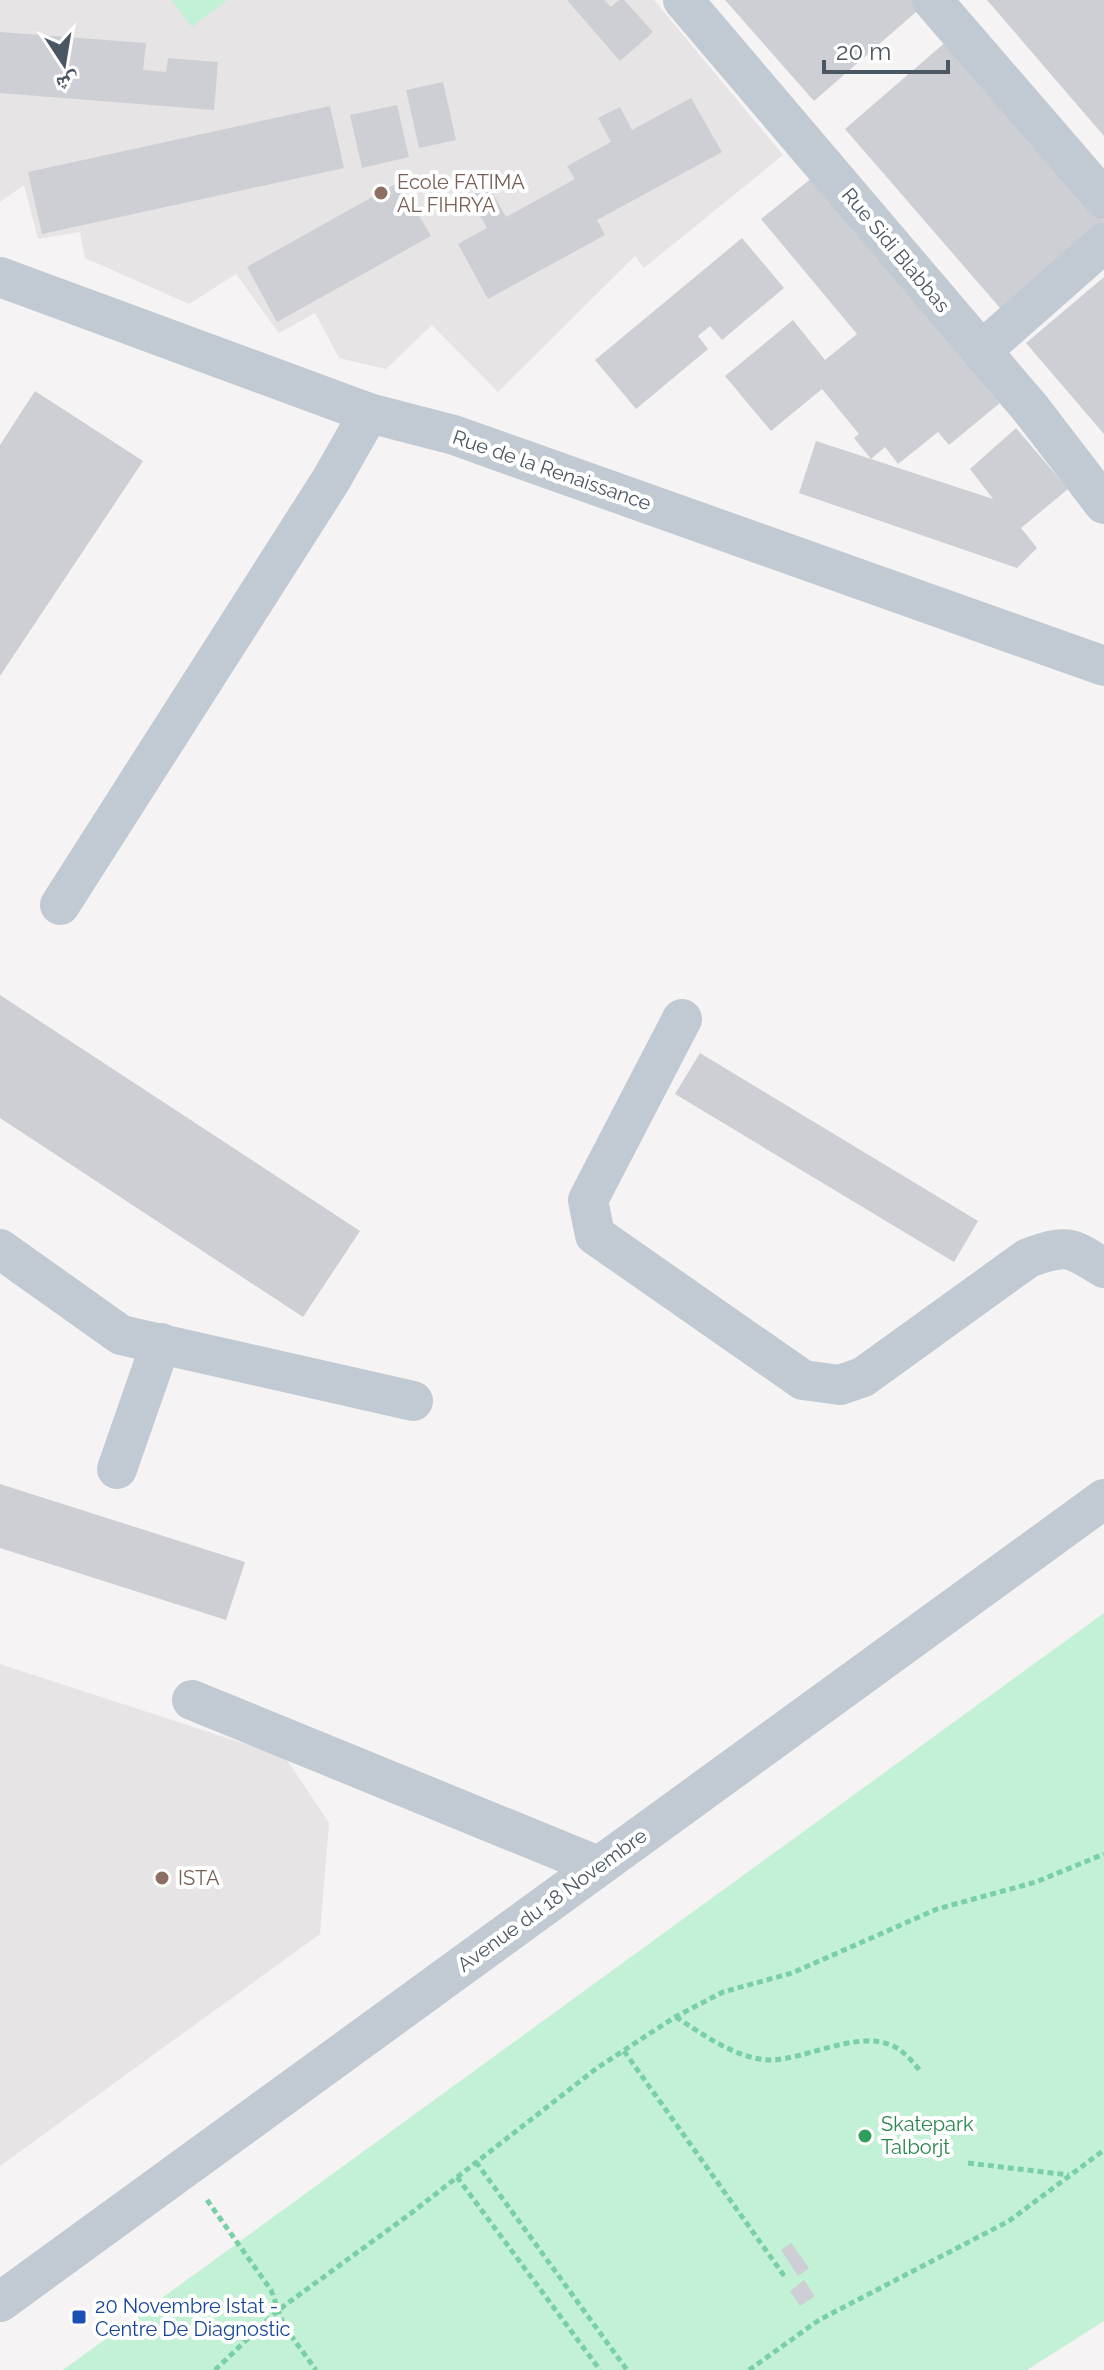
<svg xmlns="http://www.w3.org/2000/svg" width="1104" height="2370" font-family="Raleway,'Noto Naskh Arabic',sans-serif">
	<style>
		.education { fill: #e6e4e5 }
		.green { fill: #c3f1d5 }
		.building { fill: #cdcfd5 }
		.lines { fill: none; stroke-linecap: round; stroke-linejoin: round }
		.path { stroke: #7ad0a6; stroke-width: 5; stroke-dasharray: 6 4; stroke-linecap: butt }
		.minor { stroke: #c1cad2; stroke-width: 40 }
		.education-dot { fill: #8d6e63; stroke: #fff; stroke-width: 3 }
		.leisure-dot { fill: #2e9e5b; stroke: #fff; stroke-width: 3 }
		.transit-dot { fill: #1a4fb4; stroke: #fff; stroke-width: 3 }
		.labels { text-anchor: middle; stroke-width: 8; stroke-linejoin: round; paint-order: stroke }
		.education-label { font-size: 20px; fill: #785e54; stroke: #fff; text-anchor: start }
		.street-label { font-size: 20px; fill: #4a5661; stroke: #fff }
		.leisure-label { font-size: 20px; fill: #27864d; stroke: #fff; text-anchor: start }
		.transit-label { font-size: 20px; fill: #164399; stroke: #fff; text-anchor: start }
	</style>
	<rect width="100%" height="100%" fill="#f5f3f3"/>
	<!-- education -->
	<g class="education">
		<polygon points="0,0 654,0 783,155 644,268 635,256 498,392 432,325 386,369 339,358 315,313 279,333 236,274 189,304 85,258 80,232 38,239 24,185 0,202"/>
		<polygon points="0,1664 285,1757 329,1823 320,1934 0,2166"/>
	</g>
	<!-- green -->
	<g class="green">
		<polygon points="171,0 227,0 192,27"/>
		<polygon points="1104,1613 1104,2321 1027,2370 63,2370"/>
	</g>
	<!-- building -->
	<g class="building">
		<polygon points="567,0 604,0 611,7 619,0 624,0 653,32 620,61"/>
		<polygon points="725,0 919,0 924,5 814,101"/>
		<polygon points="987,0 1104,0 1104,136 1073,100"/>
		<polygon points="0,32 146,43 143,70 166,72 168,58 218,62 214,110 0,93"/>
		<polygon points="948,40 1104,220 1104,232 1007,316 845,129"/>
		<polygon points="443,82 456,140 419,148 406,90"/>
		<polygon points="691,98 722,152 597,220 605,235 488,299 458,244 487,228 469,196 488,185 506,217 575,179 567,166 611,142 598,118 620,107 632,130"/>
		<polygon points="397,105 409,157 362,168 350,115"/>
		<polygon points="330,106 344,168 42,234 28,172"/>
		<polygon points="813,177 1000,403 949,445 938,432 898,464 885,447 871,459 854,438 859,434 822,389 771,431 725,376 793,320 825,360 857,334 761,219"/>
		<polygon points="399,182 431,236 277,322 247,267"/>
		<polygon points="742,238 784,288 722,340 710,326 698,336 708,349 636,409 595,360"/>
		<polygon points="1104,277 1104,434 1026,343"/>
		<polygon points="35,391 143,461 0,676 0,445"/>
		<polygon points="1016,428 1068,489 1021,528 1037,548 1017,568 799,493 816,441 993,499 970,469"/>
		<polygon points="0,995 360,1231 303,1317 0,1118"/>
		<polygon points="700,1053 978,1221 954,1262 675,1094"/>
		<polygon points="0,1484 245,1562 226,1620 0,1548"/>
		<polygon points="791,2243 809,2268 798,2276 781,2250"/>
		<polygon points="804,2280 815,2296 800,2306 790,2291"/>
	</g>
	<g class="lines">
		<!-- path -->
		<g class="path">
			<path d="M 676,2017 C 702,2034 738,2060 771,2060 C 806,2059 854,2032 888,2044 C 902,2048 912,2061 921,2072"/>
			<polyline points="624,2051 785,2277"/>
			<polyline points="476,2162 627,2370"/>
			<polyline points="968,2163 1069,2175"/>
			<polyline points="457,2177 600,2370"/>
			<polyline points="207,2200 271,2290 284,2326 316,2370"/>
			<polyline points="215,2370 277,2311 410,2214 597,2068 675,2017 723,1992 792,1973 937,1909 1036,1882 1104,1854"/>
			<polyline points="749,2370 819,2320 1009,2221 1104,2150"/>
		</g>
		<!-- minor -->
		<g class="minor">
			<polyline points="683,0 1031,409 1104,504"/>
			<polyline points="932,0 1104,199"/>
			<polyline points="0,277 369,413 454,435 1104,666"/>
			<polyline points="981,351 1104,243"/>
			<polyline points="60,905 331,480 369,413"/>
			<path d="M 682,1019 L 588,1200 L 595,1235 L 803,1380 L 840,1385 L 863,1377 L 1028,1258 C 1067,1244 1069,1246 1104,1268"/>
			<polyline points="0,1249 121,1335 413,1401"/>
			<polyline points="117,1469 161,1343"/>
			<polyline points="192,1700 598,1866"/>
			<polyline points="0,2302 1104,1499"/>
		</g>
	</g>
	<!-- markers -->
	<g class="education-dot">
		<circle cx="381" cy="193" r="8"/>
		<circle cx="162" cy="1878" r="8"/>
	</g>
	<circle class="leisure-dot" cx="865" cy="2136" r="8"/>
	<rect class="transit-dot" x="71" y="2309" width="16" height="16" rx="4"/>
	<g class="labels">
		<!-- education labels -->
		<g class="education-label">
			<text x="397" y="189">Ecole FATIMA<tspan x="397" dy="23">AL FIHRYA</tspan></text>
			<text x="178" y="1885">ISTA</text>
		</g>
		<!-- street labels -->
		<g class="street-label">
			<text transform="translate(896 250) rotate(50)" y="7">Rue Sidi Blabbas</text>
			<text transform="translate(552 470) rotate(19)" y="7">Rue de la Renaissance</text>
			<text transform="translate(552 1900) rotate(-36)" y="7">Avenue du 18 Novembre</text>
		</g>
		<!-- leisure labels -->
		<g class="leisure-label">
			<text x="881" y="2131">Skatepark<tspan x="881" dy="23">Talborjt</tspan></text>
		</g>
		<!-- transit labels -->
		<g class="transit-label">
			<text x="95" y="2313">20 Novembre Istat -<tspan x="95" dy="23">Centre De Diagnostic</tspan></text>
		</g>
	</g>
	<!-- north arrow -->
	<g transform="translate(64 64) rotate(168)" stroke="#ffffff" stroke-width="6" paint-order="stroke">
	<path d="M0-6L14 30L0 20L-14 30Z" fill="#4a5661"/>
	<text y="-12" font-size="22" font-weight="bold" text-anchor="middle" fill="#4a5661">ش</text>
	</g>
	<!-- scale -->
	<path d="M824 60v12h124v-12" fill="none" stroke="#4a5661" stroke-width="4"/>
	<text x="836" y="60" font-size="24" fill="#4a5661" stroke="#ffffff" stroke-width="6" paint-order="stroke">20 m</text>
</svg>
